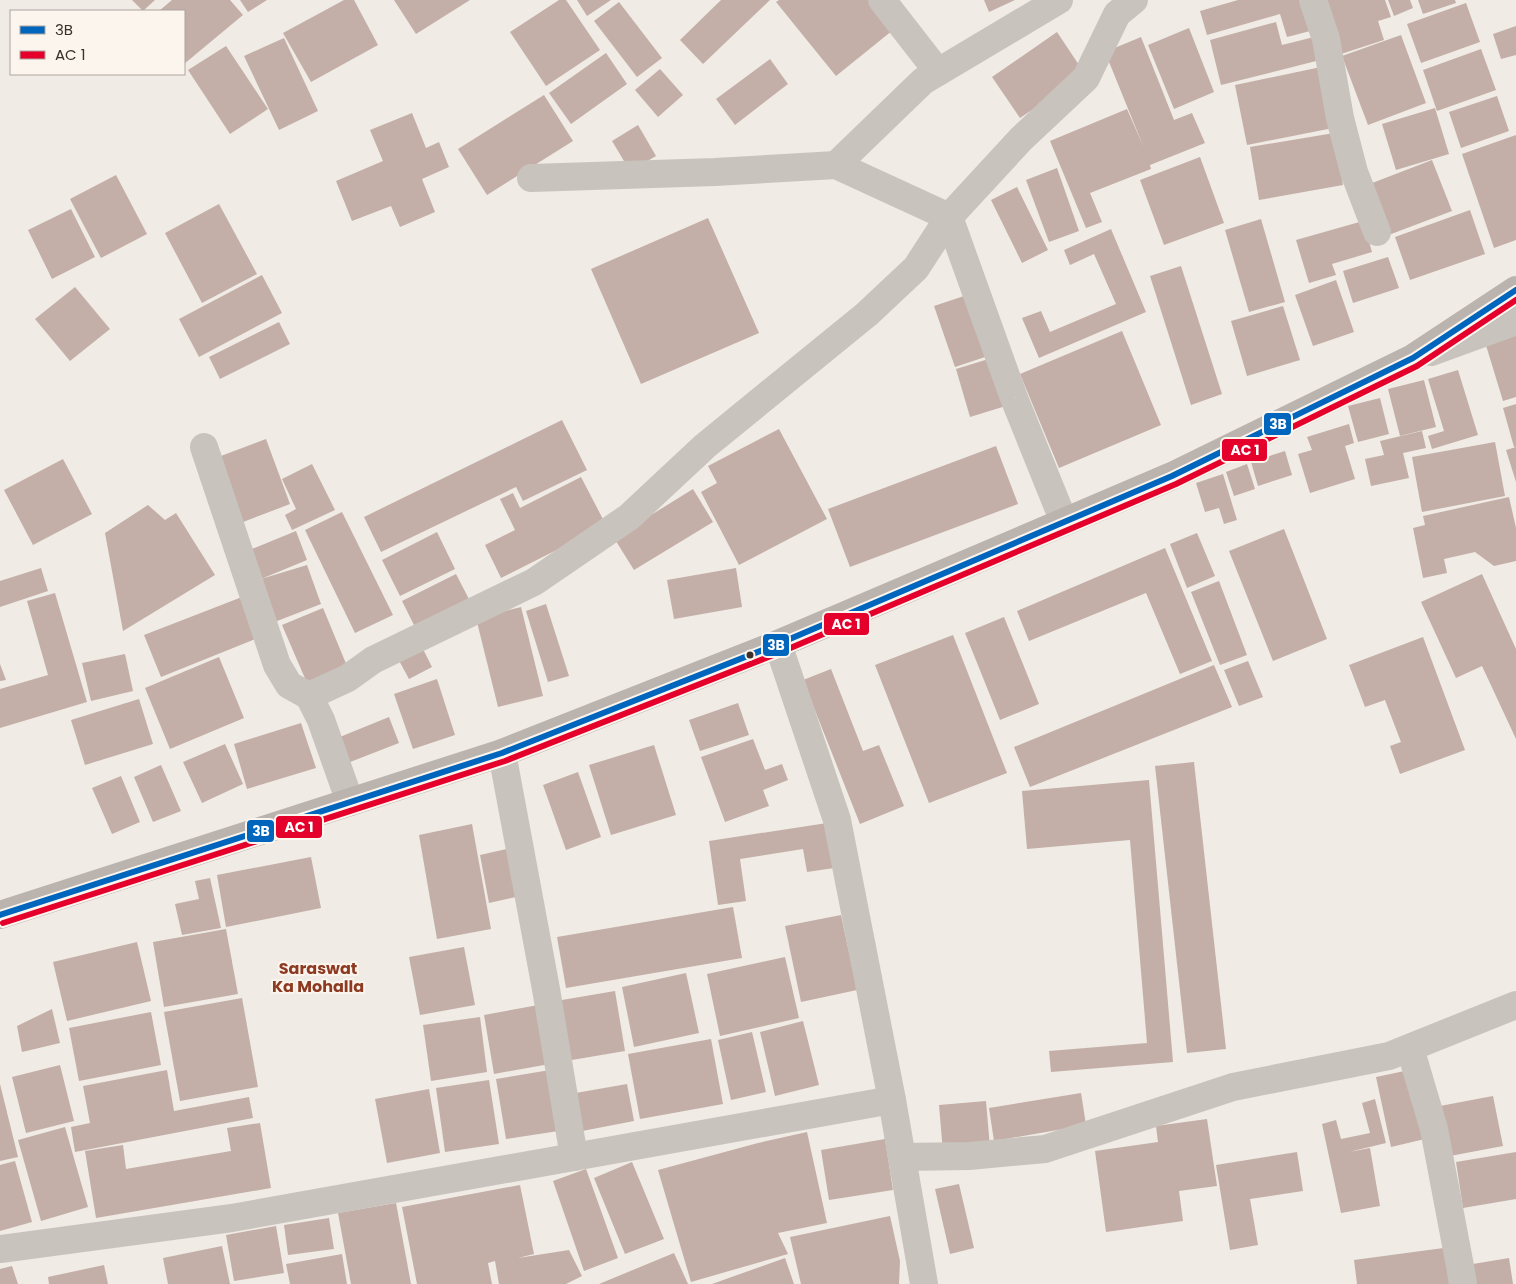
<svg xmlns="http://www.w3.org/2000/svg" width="1516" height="1284" font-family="Poppins,sans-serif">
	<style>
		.building { fill: #c3afa7 }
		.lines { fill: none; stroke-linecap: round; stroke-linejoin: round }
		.minor { stroke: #c9c3be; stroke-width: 28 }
		.secondary { stroke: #bab3ae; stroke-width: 28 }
		.bus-1-casing { stroke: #fbf5ee; stroke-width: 10 }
		.bus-2-casing { stroke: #fbf5ee; stroke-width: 10 }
		.bus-1 { stroke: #0065bd; stroke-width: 6 }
		.bus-2 { stroke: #e4002b; stroke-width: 6 }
		.bus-dot { fill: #3b302b; stroke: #fbf5ee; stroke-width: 2 }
		.labels { text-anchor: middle; stroke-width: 4; stroke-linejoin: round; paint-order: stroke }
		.neighbourhood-label { font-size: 16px; font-weight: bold; fill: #8c3b22; stroke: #fbf5ee }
		.line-badge { stroke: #fbf5ee; stroke-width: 2 }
		.badge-label { font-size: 14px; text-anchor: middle; font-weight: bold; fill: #fff }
	</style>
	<rect width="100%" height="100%" fill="#f0ebe5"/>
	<!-- building -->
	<g class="building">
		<polygon points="132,0 155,0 143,11"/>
		<polygon points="172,0 230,0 243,15 184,64 184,11 159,11"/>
		<polygon points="240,0 267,0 248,12"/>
		<polygon points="344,0 354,0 378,45 311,82 283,33"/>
		<polygon points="394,0 470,0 416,34"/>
		<polygon points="559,0 566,0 600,50 546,86 510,32"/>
		<polygon points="577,0 611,0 587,16"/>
		<polygon points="721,0 770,0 703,64 680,40"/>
		<polygon points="779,0 869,0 893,30 836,76 776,2"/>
		<polygon points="984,0 1015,0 989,12"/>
		<polygon points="1238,0 1309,0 1318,29 1287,37 1280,14 1207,35 1200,11"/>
		<polygon points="1324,0 1385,0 1391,17 1378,21 1384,40 1341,54"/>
		<polygon points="1388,0 1410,0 1413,8 1394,16"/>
		<polygon points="1418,0 1455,0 1456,3 1423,14"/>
		<polygon points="619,2 662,58 637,77 594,21"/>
		<polygon points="1466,3 1480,42 1421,63 1407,24"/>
		<polygon points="1276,22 1282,45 1318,36 1324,59 1221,85 1210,40"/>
		<polygon points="1516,26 1516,55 1501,59 1493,34"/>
		<polygon points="1189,28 1214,92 1174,109 1148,45"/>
		<polygon points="1057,32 1085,74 1020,118 992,77"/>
		<polygon points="1401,35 1426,103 1368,125 1342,56"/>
		<polygon points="1141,37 1174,120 1192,113 1205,143 1150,165 1151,169 1090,193 1102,222 1086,228 1050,141 1127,109 1144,148 1105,52"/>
		<polygon points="284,38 318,111 279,130 244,56"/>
		<polygon points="226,46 268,109 230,134 188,70"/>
		<polygon points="1481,49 1496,90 1437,111 1423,70"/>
		<polygon points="606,53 627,84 571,124 549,93"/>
		<polygon points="770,59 788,84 735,125 716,99"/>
		<polygon points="1321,67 1333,128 1247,145 1235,85"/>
		<polygon points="660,69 683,95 658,117 635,90"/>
		<polygon points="544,95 573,141 487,195 458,149"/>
		<polygon points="1497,96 1509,131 1461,148 1449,112"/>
		<polygon points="1435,108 1449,154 1396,170 1382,124"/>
		<polygon points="412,113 426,148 439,142 449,167 422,179 435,212 400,227 391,206 352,221 336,181 383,161 370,130"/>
		<polygon points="638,125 656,156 630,171 612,141"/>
		<polygon points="1334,133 1343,185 1259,200 1250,147"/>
		<polygon points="1516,135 1516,240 1494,248 1462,154"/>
		<polygon points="1200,157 1224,223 1164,245 1140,180"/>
		<polygon points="1432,160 1452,211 1386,236 1367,185"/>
		<polygon points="1057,168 1079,231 1049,242 1026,180"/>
		<polygon points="116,175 147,234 101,258 70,199"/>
		<polygon points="1017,187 1048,250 1022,263 991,200"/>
		<polygon points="219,204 257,274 202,303 165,233"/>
		<polygon points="71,209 95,257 52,279 28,230"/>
		<polygon points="1470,210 1485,254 1410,280 1395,237"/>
		<polygon points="708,218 759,333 641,384 591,269"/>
		<polygon points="1261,219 1285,302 1249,312 1225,230"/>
		<polygon points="1363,221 1372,252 1332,264 1336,275 1309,283 1296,240"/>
		<polygon points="1111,229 1146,312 1039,358 1022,318 1041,311 1050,332 1116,304 1094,254 1070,265 1064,250"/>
		<polygon points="1388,257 1399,288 1353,303 1343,271"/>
		<polygon points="1181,266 1222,394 1191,405 1150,276"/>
		<polygon points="262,275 282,313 199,357 179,319"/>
		<polygon points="1336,280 1354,332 1313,346 1295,295"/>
		<polygon points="75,287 110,329 70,361 35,319"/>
		<polygon points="967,295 988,356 955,367 934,306"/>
		<polygon points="1283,306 1300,360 1247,376 1231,321"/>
		<polygon points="279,322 290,344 220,379 209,357"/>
		<polygon points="1122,331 1161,425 1059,468 1020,374"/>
		<polygon points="1516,332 1516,397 1503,401 1485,342"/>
		<polygon points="995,357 1009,405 970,417 956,369"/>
		<polygon points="1458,370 1478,435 1432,449 1428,436 1444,431 1428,379"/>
		<polygon points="1424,380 1436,427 1400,436 1388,389"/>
		<polygon points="1380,398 1389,434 1358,442 1348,406"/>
		<polygon points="1516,404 1516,447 1514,447 1503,408"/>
		<polygon points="562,420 587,470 523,501 516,487 381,552 364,517"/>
		<polygon points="1349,424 1354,443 1345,446 1355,479 1310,493 1298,454 1312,450 1307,437"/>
		<polygon points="779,429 827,519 739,565 701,492 717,483 708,466"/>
		<polygon points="1422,431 1426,448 1403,453 1409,478 1371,486 1365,459 1384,455 1380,441"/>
		<polygon points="266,439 290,504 238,524 213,459"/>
		<polygon points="1495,442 1505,496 1422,512 1412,457"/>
		<polygon points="996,446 1018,504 850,567 828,509"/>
		<polygon points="1516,447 1516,482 1506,450"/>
		<polygon points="1285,451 1292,475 1258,486 1251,462"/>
		<polygon points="63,459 92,514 33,545 4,490"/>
		<polygon points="312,464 335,510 292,530 285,515 296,509 282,479"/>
		<polygon points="1247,464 1255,489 1234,496 1226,472"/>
		<polygon points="1223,474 1237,520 1224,524 1219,508 1205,512 1196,483"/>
		<polygon points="581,477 606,525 501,578 485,545 515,530 500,499 513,493 520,508"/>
		<polygon points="693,489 713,522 634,570 614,538"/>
		<polygon points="1509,497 1516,528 1516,561 1494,566 1475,552 1444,559 1447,573 1423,578 1413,528 1425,525 1423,516"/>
		<polygon points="148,505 165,520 176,513 215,575 123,631 105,533"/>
		<polygon points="342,512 393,615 355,633 305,530"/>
		<polygon points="1284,529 1327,639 1273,661 1229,551"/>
		<polygon points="296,531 307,560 261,579 307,565 321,604 272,623 247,551"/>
		<polygon points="437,532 455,569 400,596 382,560"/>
		<polygon points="1197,533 1215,576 1187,588 1170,544"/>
		<polygon points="1165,548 1212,661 1180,674 1146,593 1029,641 1017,611"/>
		<polygon points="41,568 48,591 0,607 0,581"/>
		<polygon points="736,568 742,607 674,619 667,580"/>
		<polygon points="456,574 471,603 417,631 402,601"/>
		<polygon points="1482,574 1516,649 1516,739 1482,666 1456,678 1421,602"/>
		<polygon points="1219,581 1247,655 1220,665 1191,592"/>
		<polygon points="55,593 87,702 0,728 0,689 48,675 27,601"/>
		<polygon points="242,597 258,638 161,677 144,635"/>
		<polygon points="546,604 569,676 548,682 526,611"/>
		<polygon points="521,607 543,696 498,707 476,618"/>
		<polygon points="323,608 347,666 307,683 282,625"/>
		<polygon points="1004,617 1039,704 1000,720 965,633"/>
		<polygon points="953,635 1007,773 929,803 875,665"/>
		<polygon points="1423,637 1465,750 1400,774 1390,746 1401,742 1385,700 1365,707 1349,665"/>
		<polygon points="420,643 432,667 409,679 396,655"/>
		<polygon points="125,654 133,691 91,701 82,663"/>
		<polygon points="219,657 244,718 170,749 145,688"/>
		<polygon points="1248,661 1263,697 1239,706 1224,670"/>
		<polygon points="0,664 6,680 0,681"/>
		<polygon points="1214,665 1232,707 1030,787 1014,747"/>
		<polygon points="831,669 863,751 879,745 904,806 860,824 803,680"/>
		<polygon points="437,679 455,735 413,749 394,694"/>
		<polygon points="139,699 153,744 85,765 71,720"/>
		<polygon points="738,703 749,735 700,751 689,720"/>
		<polygon points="389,717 399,743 345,764 335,739"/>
		<polygon points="301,723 316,768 247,789 234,744"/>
		<polygon points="753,739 765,770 782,764 788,780 763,790 769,806 725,822 701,757"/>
		<polygon points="225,744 243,784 202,803 183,762"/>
		<polygon points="654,745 676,815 611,835 589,765"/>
		<polygon points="1194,762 1226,1049 1187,1053 1155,766"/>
		<polygon points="161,765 181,811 153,822 134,777"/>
		<polygon points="578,772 601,837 566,850 543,785"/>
		<polygon points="121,776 140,822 112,834 92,788"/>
		<polygon points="1149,780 1173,1062 1051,1072 1049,1051 1147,1043 1130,840 1027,849 1022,791"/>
		<polygon points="827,823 834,868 807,872 803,849 740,859 746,901 718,905 709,841"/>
		<polygon points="472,824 491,929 437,939 419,835"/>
		<polygon points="516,847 525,895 489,903 480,855"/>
		<polygon points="311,857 321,908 226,927 217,875"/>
		<polygon points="210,878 221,928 182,935 175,904 199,899 195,881"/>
		<polygon points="733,907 742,958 566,988 557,937"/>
		<polygon points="841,915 857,990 801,1002 785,926"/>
		<polygon points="226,929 238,994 164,1007 153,942"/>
		<polygon points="137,942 151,1001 67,1021 53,962"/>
		<polygon points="464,947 475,1005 420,1015 409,957"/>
		<polygon points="785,957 799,1018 720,1036 707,974"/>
		<polygon points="686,973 699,1033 634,1047 622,987"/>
		<polygon points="615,991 625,1051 566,1061 556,1001"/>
		<polygon points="242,998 258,1087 180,1101 164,1012"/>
		<polygon points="544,1004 555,1063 494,1074 484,1015"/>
		<polygon points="52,1009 60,1043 22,1052 17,1026"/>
		<polygon points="151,1012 161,1065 79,1081 69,1028"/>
		<polygon points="480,1017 487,1072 431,1081 423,1025"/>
		<polygon points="803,1021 819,1085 775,1096 760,1032"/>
		<polygon points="752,1032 766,1092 731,1100 718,1040"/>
		<polygon points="711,1039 723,1104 640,1119 628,1054"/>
		<polygon points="60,1065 74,1121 26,1133 12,1077"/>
		<polygon points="556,1069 565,1130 506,1139 496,1079"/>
		<polygon points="1414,1069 1429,1138 1391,1147 1376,1077"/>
		<polygon points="167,1070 174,1111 249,1097 253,1118 75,1152 71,1127 90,1123 83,1086"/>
		<polygon points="489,1080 499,1144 445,1152 436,1088"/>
		<polygon points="0,1084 18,1157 0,1161"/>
		<polygon points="627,1084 634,1121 577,1132 570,1094"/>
		<polygon points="429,1089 440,1153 387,1163 375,1099"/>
		<polygon points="1081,1093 1086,1125 994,1141 989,1108"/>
		<polygon points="1493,1096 1503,1146 1450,1156 1440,1106"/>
		<polygon points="1375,1099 1386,1143 1349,1152 1370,1148 1380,1206 1341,1213 1322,1124 1336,1120 1341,1139 1370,1133 1362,1103"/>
		<polygon points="986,1101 990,1148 943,1152 939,1105"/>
		<polygon points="1207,1119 1217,1186 1179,1191 1183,1221 1106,1232 1095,1151 1158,1142 1156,1126"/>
		<polygon points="260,1123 271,1188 96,1218 85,1151 123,1145 126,1169 231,1151 227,1128"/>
		<polygon points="65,1127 88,1207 41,1221 18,1140"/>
		<polygon points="807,1132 827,1223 778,1233 788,1254 691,1282 658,1170 758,1143"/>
		<polygon points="885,1139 893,1190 829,1200 821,1150"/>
		<polygon points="1297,1152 1303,1191 1250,1199 1258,1245 1230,1250 1216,1165"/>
		<polygon points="1516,1152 1516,1199 1463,1208 1456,1162"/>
		<polygon points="15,1161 32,1222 0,1231 0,1165"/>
		<polygon points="632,1162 664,1239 625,1254 594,1178"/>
		<polygon points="586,1169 618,1258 584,1271 553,1181"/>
		<polygon points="959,1184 974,1248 950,1254 935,1189"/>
		<polygon points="520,1185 534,1254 518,1258 569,1250 582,1276 566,1284 499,1284 495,1261 488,1263 492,1284 417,1284 402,1207"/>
		<polygon points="396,1203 411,1284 351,1284 338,1213"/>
		<polygon points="890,1216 900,1261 899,1284 801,1284 790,1237"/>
		<polygon points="329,1218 334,1249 288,1255 284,1225"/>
		<polygon points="276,1226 284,1273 234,1281 226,1235"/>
		<polygon points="222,1246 230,1284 168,1284 163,1258"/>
		<polygon points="1451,1247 1456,1284 1357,1284 1354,1260"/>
		<polygon points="674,1253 688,1284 599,1284"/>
		<polygon points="342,1254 347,1284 290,1284 286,1264"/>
		<polygon points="785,1258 794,1284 712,1284"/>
		<polygon points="1509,1258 1513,1284 1476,1284 1473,1264"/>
		<polygon points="104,1265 108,1284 49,1284 48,1277"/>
		<polygon points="12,1266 18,1284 0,1284 0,1269"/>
	</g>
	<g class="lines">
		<!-- minor -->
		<g class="minor">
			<polyline points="882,0 938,72"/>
			<polyline points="1313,0 1326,39 1340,118 1354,172 1377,232"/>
			<polyline points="836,165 923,81 1059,0"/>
			<polyline points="531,178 715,172 836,165 949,217 1014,398 1064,522"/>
			<polyline points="1431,352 1516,321"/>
			<polyline points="204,447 277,665 289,685 309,696"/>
			<polyline points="778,644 837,820 892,1100 924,1284"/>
			<polyline points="502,753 546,989 574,1157"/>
			<polyline points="350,802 321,720 309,696 348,678 373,660 534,582 629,517 705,446 867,314 916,268 949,217 1021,139 1086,78 1117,14 1134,0"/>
			<polyline points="1410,1048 1434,1129 1460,1266 1463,1284"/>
			<polyline points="902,1157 969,1156 1045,1149 1233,1087 1389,1056 1516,1005"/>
			<polyline points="0,1249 232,1218 892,1100"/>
		</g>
		<!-- secondary -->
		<polyline class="secondary" points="0,915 502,753 778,644 1172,476 1413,358 1516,290"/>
		<!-- bus-1 casing -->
		<g class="bus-1-casing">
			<polyline id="bus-1" points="0,915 502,753 778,644 1172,476 1413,358 1516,290"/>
		</g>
		<!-- bus-2 casing -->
		<g class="bus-2-casing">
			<polyline id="bus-2" points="3,923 505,761 781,652 1176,484 1417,366 1516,300"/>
		</g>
		<!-- bus-1 -->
		<use href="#bus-1" class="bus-1"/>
		<!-- bus-2 -->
		<use href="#bus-2" class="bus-2"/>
	</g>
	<!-- markers -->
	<circle class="bus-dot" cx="750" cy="655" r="4.5"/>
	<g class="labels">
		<!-- neighbourhood labels -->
		<g class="neighbourhood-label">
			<text x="318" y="974">Saraswat<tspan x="318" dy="18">Ka Mohalla</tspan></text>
		</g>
	</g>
	<g class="line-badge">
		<rect x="1263" y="412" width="29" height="24" rx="5" fill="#0065bd"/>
		<rect x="1221" y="438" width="47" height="24" rx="5" fill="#e4002b"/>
		<rect x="823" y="612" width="47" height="24" rx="5" fill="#e4002b"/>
		<rect x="762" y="633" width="28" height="24" rx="5" fill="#0065bd"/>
		<rect x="275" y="815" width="48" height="24" rx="5" fill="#e4002b"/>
		<rect x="246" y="819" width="29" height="24" rx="5" fill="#0065bd"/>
	</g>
	<g class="badge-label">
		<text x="1278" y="429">3B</text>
		<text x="1245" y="455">AC 1</text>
		<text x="846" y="629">AC 1</text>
		<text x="776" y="650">3B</text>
		<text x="299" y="832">AC 1</text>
		<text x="261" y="836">3B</text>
	</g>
	<!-- legend -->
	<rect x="10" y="10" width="175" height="65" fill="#fbf5ee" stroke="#aea6a0"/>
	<rect x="20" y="26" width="25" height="8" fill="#0065bd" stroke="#aea6a0"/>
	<text x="55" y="35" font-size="15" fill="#3b302b">3B</text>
	<rect x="20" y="51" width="25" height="8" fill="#e4002b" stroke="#aea6a0"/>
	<text x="55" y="60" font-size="15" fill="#3b302b">AC 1</text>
</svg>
